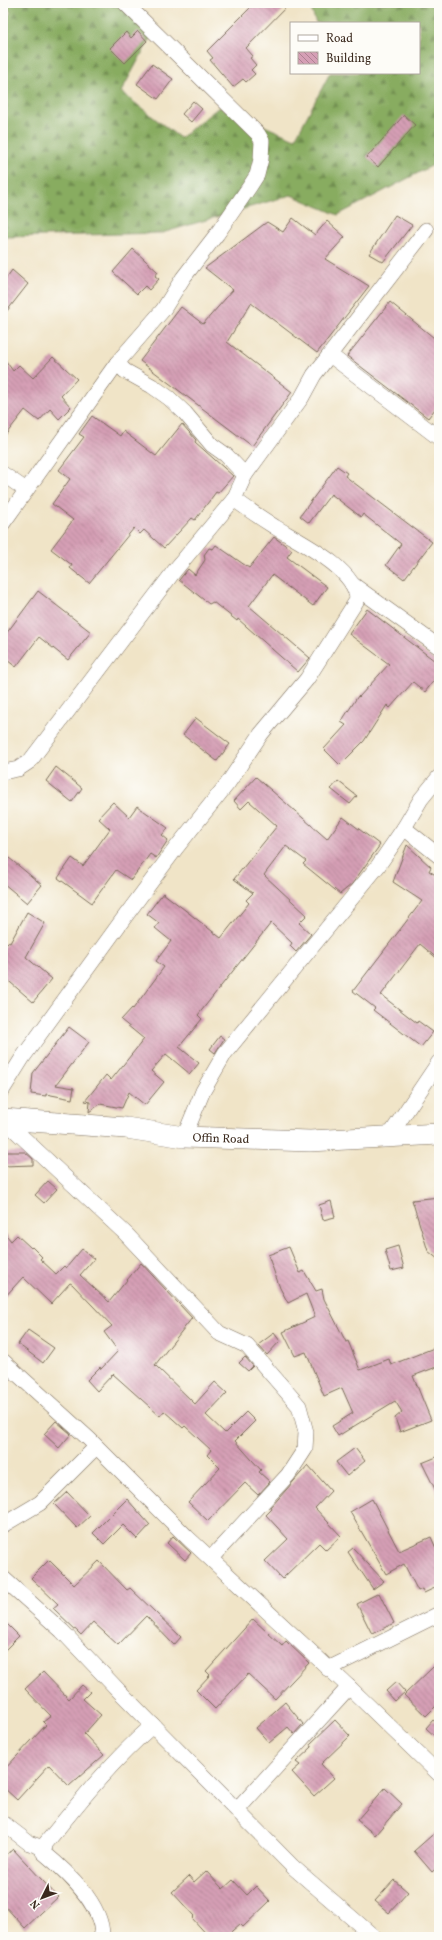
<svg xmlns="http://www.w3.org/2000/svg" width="442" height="1940" font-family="Vollkorn,serif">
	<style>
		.forest { fill: url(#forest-firs); stroke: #626b40 }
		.building { fill: url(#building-back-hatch) }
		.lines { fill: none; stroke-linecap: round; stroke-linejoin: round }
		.street-casing { stroke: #7a6b59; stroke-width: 16 }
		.secondary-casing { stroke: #7a6b59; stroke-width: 22 }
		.street { stroke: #fff; stroke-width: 15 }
		.secondary { stroke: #fff; stroke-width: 21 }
		.labels { text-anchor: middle; stroke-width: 3.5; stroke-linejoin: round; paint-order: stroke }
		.street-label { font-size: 12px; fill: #3b2a1e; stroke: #fdfcf7 }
	</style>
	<defs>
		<pattern id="forest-firs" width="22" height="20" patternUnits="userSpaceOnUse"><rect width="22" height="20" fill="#88ac61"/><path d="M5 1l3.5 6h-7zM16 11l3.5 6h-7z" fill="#708c4f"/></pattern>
		<pattern id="building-back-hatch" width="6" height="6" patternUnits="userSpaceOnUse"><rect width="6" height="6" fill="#d59fb5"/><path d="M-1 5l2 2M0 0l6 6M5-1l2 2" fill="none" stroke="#ae8293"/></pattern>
	</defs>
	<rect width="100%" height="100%" fill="#fdfcf7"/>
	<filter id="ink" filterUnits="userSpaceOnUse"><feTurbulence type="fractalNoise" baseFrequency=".025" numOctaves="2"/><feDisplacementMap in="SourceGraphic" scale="8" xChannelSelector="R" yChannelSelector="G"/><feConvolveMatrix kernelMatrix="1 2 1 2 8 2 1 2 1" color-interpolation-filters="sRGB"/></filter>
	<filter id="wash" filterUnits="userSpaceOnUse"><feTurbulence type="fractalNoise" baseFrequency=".012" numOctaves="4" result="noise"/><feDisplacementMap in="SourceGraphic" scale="16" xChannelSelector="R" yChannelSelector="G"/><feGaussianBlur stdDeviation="0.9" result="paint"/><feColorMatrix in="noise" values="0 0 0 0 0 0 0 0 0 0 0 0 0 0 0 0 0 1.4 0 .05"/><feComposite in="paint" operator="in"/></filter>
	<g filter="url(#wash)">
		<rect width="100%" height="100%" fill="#f0e4c7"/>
		<!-- forest -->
		<polygon class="forest" points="4,3 116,3 152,35 121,92 180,138 219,107 295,139 330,73 419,73 419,23 316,23 309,3 439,3 439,162 338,215 291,195 162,233 6,237 3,239 3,19 11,13"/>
		<g id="blocks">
			<!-- building -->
			<g class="building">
				<polygon points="255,3 290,3 246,48 253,56 250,58 256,65 251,70 255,74 246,82 243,79 233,87 210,60 213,58 207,51"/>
				<polygon points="138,31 147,41 125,63 110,48 126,32 131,38"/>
				<polygon points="152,64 173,79 158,99 137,84"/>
				<polygon points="193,101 202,109 191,122 182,114"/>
				<polygon points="404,115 415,125 378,167 367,157"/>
				<polygon points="395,215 412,225 383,262 369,254"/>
				<polygon points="293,218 315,235 327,221 345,237 325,259 369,286 317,353 251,303 227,342 292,392 252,446 140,361 181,307 203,324 233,290 205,268 267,222 283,232"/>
				<polygon points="133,249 158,272 155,276 159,279 149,290 145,286 137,294 113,272"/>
				<polygon points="12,270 28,284 3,316 3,283"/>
				<polygon points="390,302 439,342 439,404 428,418 347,356"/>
				<polygon points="3,357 13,371 19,365 33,378 53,357 77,379 61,396 71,407 59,419 50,409 39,421 25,410 3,438"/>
				<polygon points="92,416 120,436 123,431 156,456 182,424 196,440 195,442 233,476 218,493 216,492 195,520 192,518 164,548 144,530 140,534 134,528 89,583 70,568 72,565 51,549 73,520 52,504 70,479 59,470 84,437 79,434"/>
				<polygon points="337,466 347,473 345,476 432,542 404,579 386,565 401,544 363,514 361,517 331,494 309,523 300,516"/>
				<polygon points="274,537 292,550 287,557 327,587 313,606 272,575 249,606 310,658 298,672 238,619 237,621 213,602 209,604 179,580 188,569 195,575 205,560 204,555 209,548 213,549 216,545 249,568"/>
				<polygon points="38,591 91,632 68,660 39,637 16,667 3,657 3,638"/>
				<polygon points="367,609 439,664 439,674 425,692 413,682 390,708 387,705 364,741 340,765 324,749 346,725 341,722 358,696 359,697 389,664 349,634"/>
				<polygon points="196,718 230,744 217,761 183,735"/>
				<polygon points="56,767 82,788 72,802 46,781"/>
				<polygon points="256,777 327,839 343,817 380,845 352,884 340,894 303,864 306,861 286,846 264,875 307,915 299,923 311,934 296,952 290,946 292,943 271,923 198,1015 202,1019 179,1047 199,1063 190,1074 166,1054 151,1071 164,1082 145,1105 129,1092 122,1108 100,1104 89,1112 90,1102 85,1101 106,1075 111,1080 144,1039 121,1020 132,1008 133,1009 164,967 156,961 171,941 155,928 159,923 147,914 163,893 221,938 249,903 246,900 253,893 234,879 277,826 249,801 241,809 234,801"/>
				<polygon points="338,781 357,796 350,804 331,789"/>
				<polygon points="113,802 129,817 137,806 168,828 162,835 168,840 156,858 150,854 131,880 116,870 92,903 58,878 72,858 83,866 110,829 98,818"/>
				<polygon points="407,845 431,867 429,871 439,877 439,960 420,944 381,995 417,1023 418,1021 433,1032 421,1047 373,1010 375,1008 353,991 422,901 393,882"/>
				<polygon points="3,853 42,885 27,903 3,883"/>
				<polygon points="27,912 45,923 26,957 52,979 33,1002 3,976 3,947 8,942 10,943"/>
				<polygon points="69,1027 89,1042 56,1085 74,1088 72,1099 46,1094 46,1096 31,1094 33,1073"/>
				<polygon points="220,1036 224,1039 215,1053 210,1049"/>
				<polygon points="3,1152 25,1152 33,1159 33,1165 3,1166"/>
				<polygon points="48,1181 57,1189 44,1203 35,1195"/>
				<polygon points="439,1197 439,1260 428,1251 412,1200"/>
				<polygon points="331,1201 335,1217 323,1220 319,1205"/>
				<polygon points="3,1231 11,1241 17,1235 31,1248 32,1247 42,1257 40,1259 56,1274 64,1266 66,1268 82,1249 94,1259 80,1275 109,1302 141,1263 192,1318 155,1365 195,1404 215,1382 227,1393 206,1415 225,1433 246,1412 255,1421 235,1441 261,1470 259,1472 270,1482 258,1495 245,1483 208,1521 188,1502 220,1468 207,1455 211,1450 185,1426 183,1428 164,1411 160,1416 113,1374 97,1391 87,1380 100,1367 101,1369 118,1351 104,1332 112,1326 72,1284 70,1283 51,1304 23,1277 3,1299"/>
				<polygon points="398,1246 404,1268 391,1271 385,1250"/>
				<polygon points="289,1247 300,1273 304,1271 316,1291 322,1289 324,1299 346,1342 348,1341 360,1370 389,1359 391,1365 439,1346 439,1366 413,1376 431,1420 400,1432 395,1418 402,1412 395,1401 338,1436 332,1426 353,1413 342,1388 324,1396 306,1352 295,1356 283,1332 315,1317 306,1294 288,1303 280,1288 268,1255"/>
				<polygon points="28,1330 54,1348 43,1363 18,1344"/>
				<polygon points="274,1333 280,1341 267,1355 258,1345"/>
				<polygon points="245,1357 253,1366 248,1371 239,1363"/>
				<polygon points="56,1421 71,1434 59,1448 44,1434"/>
				<polygon points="355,1448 365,1461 347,1476 336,1462"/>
				<polygon points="439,1456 439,1497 422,1463"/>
				<polygon points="308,1465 331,1491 315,1508 341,1536 326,1550 319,1543 282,1579 265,1561 288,1539 266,1515 272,1509 271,1507"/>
				<polygon points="67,1492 90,1516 77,1528 54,1504"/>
				<polygon points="127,1499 150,1525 137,1539 123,1525 104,1544 93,1533"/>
				<polygon points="372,1499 399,1551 431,1537 439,1555 439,1586 424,1593 422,1589 418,1591 404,1564 386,1574 350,1512"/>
				<polygon points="173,1536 191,1553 185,1560 167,1543"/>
				<polygon points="353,1548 384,1581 373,1589 348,1552"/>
				<polygon points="49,1560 74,1585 99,1561 127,1590 130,1588 181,1637 174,1645 146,1616 118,1645 93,1622 81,1635 53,1608 58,1604 31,1578"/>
				<polygon points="379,1593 394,1623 372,1634 357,1604"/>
				<polygon points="253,1619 282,1646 286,1641 309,1663 275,1699 248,1674 215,1709 196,1690 210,1675 206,1671"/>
				<polygon points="3,1620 19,1636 3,1652"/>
				<polygon points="433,1667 439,1673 439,1703 426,1716 404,1695"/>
				<polygon points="43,1672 69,1699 82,1685 90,1692 83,1699 101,1715 84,1734 104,1755 69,1786 49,1765 17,1800 3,1787 3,1771 46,1725 43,1722 51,1716 25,1689"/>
				<polygon points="396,1682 405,1692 395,1701 386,1691"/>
				<polygon points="285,1702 303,1724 294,1734 288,1727 269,1743 256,1728"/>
				<polygon points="335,1720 350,1736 321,1764 334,1778 314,1796 292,1772 300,1765 296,1762 312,1747 310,1744"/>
				<polygon points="433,1720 439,1725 439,1740 426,1728"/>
				<polygon points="385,1788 402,1804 375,1835 357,1820"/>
				<polygon points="439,1829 439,1866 432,1872 414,1851"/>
				<polygon points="13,1849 58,1897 25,1928 3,1904 3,1858"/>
				<polygon points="206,1871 223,1889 233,1880 247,1895 256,1886 270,1901 243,1927 240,1924 225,1937 209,1937 192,1918 194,1916 172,1892 189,1876 194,1882"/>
				<polygon points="394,1880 408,1892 389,1913 375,1901"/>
			</g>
		</g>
	</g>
	<g filter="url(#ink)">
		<use href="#blocks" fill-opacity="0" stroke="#7a6b59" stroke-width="1"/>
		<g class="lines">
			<!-- street casing -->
			<g class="street-casing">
				<g id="street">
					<polyline points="330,355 439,438"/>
					<polyline points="117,363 125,371 152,386 169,398 185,413 212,445 226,455 245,475"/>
					<polyline points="3,474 26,490"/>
					<polyline points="3,523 117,363 163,310 183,278 217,234 250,186 257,175 261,159 262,141 258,134 125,3"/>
					<polyline points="352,584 439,647"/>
					<polyline points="3,772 18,769 30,761 175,570 234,499 245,475 302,397 314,375 426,230"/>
					<polyline points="404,828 439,856"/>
					<path d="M 3,1089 L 23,1057 L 121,922 L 176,848 L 228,783 L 261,734 L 307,679 L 357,600 C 357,569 298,541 275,527 C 261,518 247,509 234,499"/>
					<polyline points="3,1119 126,1234 219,1333 247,1346 299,1406 306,1432 305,1449 288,1475 211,1558"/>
					<polyline points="184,1137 203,1091 225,1053 378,866 404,828 421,799 439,777"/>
					<polyline points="388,1138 439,1062"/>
					<polyline points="3,1361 89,1439 187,1537 349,1687 439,1774"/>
					<polyline points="3,1525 40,1503 96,1447"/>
					<polyline points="3,1578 62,1631 120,1692 293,1867 374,1937"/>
					<polyline points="328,1669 439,1614"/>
					<polyline points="238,1809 349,1687"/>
					<polyline points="3,1823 29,1843 44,1848"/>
					<path d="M 102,1937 C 103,1904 66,1871 43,1852 L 46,1843 C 80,1801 112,1761 153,1725"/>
				</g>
			</g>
			<!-- secondary casing -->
			<g class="secondary-casing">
				<g id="secondary">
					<path id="s1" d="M 3,1119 L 126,1128 L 184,1137 L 310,1141 L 439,1134"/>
				</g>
			</g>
			<!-- street -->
			<use href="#street" class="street"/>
			<!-- secondary -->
			<use href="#secondary" class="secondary"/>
		</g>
	</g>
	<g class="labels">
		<!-- street labels -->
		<g class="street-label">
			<text dy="4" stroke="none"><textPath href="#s1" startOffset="219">Offin Road</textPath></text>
		</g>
	</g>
	<!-- margin -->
	<rect width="442" height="1940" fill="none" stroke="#fdfcf7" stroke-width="16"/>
	<!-- legend -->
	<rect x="290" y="22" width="130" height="52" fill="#fdfcf7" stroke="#afa8a0"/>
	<rect x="298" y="35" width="20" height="6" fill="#ffffff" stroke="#afa8a0"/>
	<text x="326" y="42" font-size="12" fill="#3b2a1e">Road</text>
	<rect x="298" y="52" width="20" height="12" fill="url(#building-back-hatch)" stroke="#afa8a0"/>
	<text x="326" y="62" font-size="12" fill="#3b2a1e">Building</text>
	<!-- north arrow -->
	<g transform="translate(42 1898) rotate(228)" stroke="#fdfcf7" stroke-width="3" paint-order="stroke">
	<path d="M0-3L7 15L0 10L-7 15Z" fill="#3b2a1e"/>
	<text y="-6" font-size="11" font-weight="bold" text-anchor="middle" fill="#3b2a1e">N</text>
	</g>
</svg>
